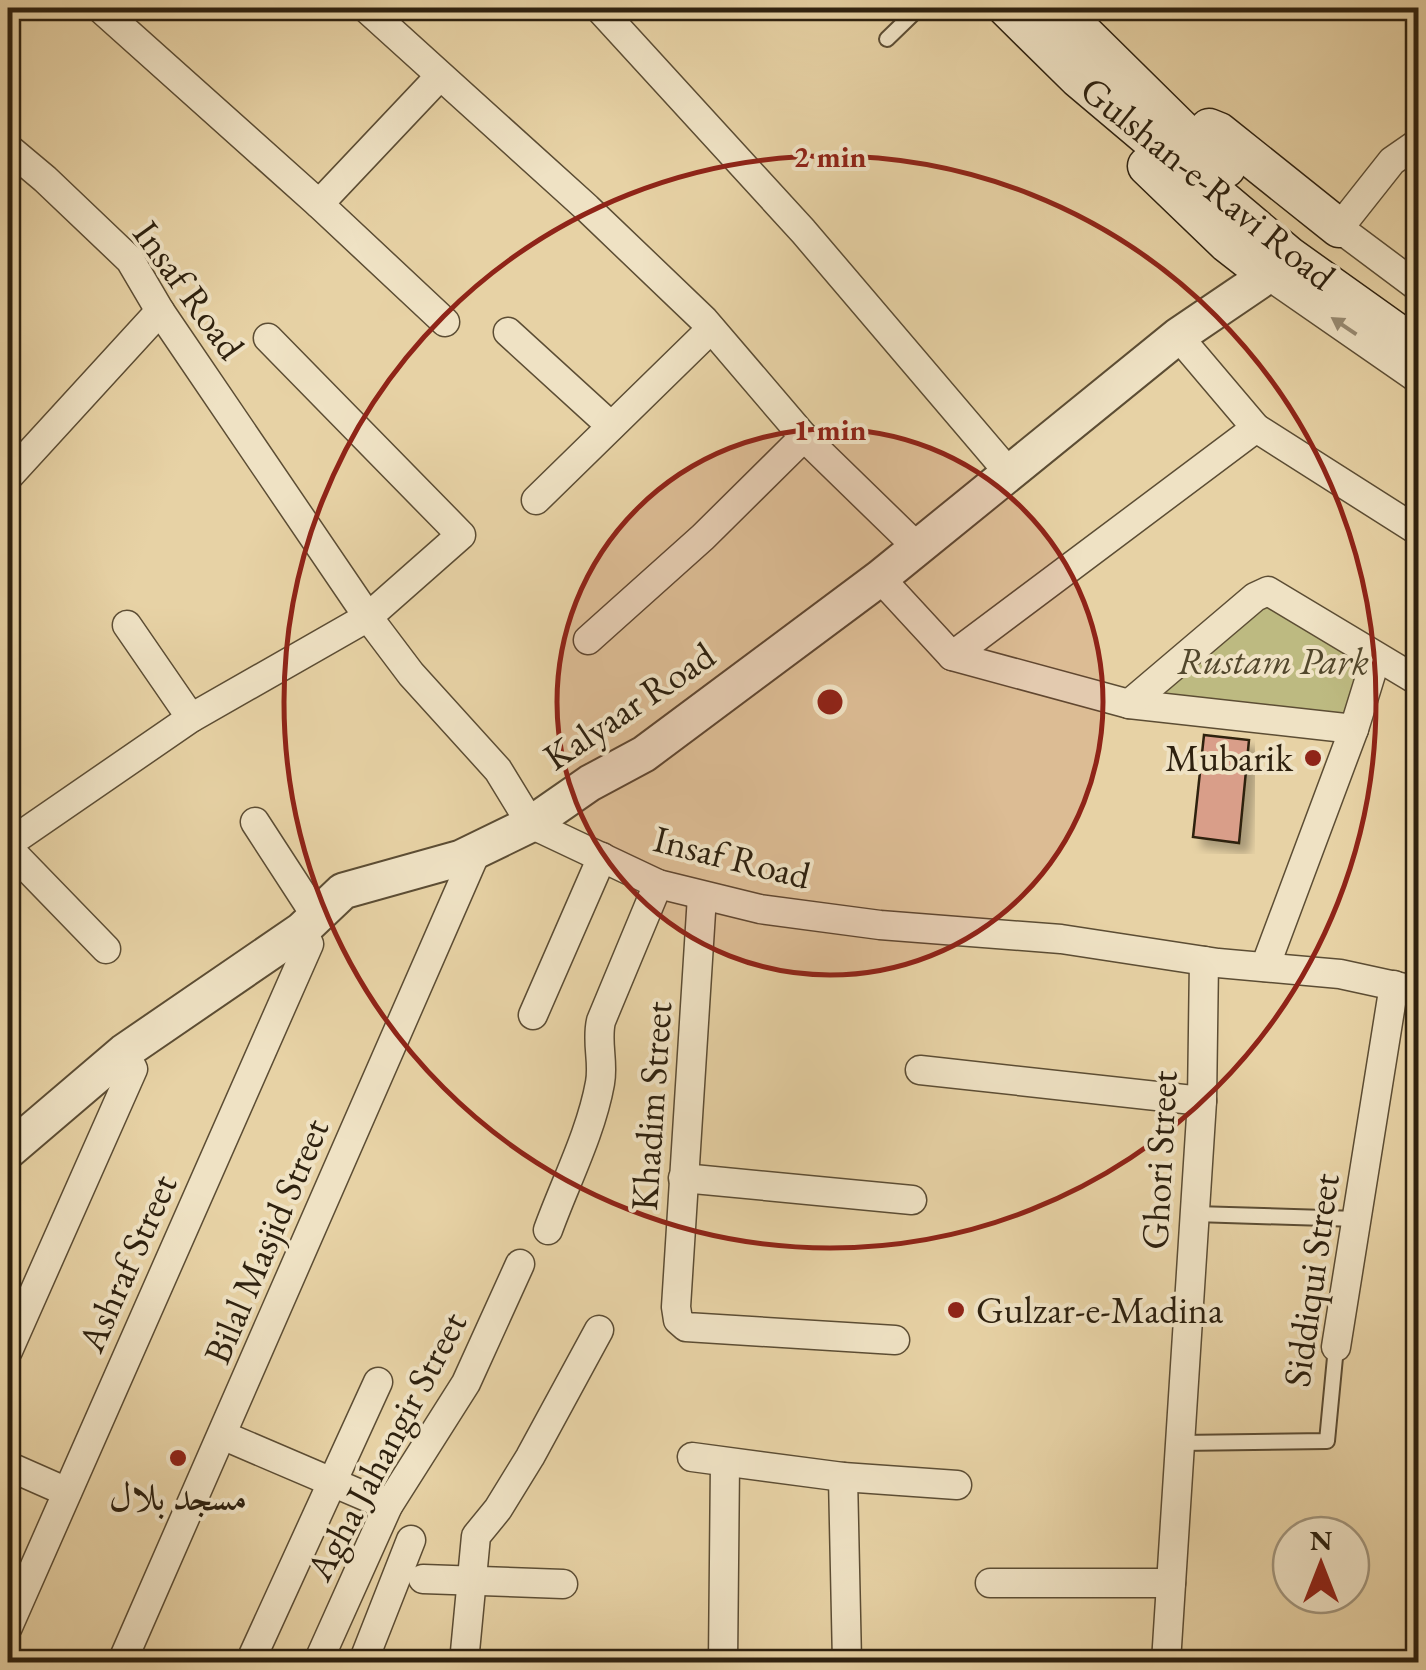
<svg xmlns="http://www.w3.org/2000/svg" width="1426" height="1670" font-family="'EB Garamond',Amiri,serif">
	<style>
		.green { fill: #bdba81; stroke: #766e48; stroke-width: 2.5 }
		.building { fill: #d99e89; stroke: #2e210f; stroke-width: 2.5; filter: url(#shadow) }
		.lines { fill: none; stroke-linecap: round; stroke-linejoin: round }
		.service-casing { stroke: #5c4d34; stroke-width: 18 }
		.minor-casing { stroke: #5c4d34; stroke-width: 31 }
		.tertiary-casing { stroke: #5c4d34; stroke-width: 39 }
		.secondary-casing { stroke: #2e210f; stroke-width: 41 }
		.service { stroke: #efe2c4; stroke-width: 14 }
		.minor { stroke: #efe2c4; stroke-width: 28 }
		.tertiary { stroke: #efe2c4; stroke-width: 35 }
		.secondary { stroke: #efe2c4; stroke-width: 38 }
		.oneway { fill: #988b73 }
		.ring { fill: none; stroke: #8f2418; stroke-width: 5 }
		.poi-dot { fill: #8f2418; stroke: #efe2c4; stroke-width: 4 }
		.labels { text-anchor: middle; stroke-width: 8; stroke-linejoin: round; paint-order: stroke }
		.street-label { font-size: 38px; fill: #2e210f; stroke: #efe2c4 }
		.park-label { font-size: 38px; font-style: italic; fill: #52472c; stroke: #efe2c4 }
		.poi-label { font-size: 38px; fill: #2e210f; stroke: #efe2c4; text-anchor: end }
		.centre { fill: #8f2418; stroke: #efe2c4; stroke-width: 5 }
		.ring-label { font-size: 30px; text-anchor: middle; font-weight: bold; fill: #8f2418; stroke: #efe2c4; stroke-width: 8; stroke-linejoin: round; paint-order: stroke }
	</style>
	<defs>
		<filter id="shadow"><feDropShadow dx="9" dy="9" stdDeviation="5" flood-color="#0004"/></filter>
	</defs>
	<rect width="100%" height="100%" fill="#e7d2a5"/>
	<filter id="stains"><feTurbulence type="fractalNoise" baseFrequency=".002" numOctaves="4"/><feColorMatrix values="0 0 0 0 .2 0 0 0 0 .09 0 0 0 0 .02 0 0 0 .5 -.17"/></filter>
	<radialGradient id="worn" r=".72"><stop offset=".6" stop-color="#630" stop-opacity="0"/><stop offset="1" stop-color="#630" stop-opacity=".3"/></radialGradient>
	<!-- green -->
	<polygon class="green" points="1255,597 1376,658 1349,728 1129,704"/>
	<!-- building -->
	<polygon class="building" points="1204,735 1249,740 1239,843 1193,837"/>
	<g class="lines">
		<!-- service casing -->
		<g class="service-casing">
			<g id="service">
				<polyline points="887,39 919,8"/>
				<polyline points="1195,1214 1357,1219"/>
				<polyline points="1180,1443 1327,1441 1336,1347"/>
			</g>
		</g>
		<!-- minor casing -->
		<g class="minor-casing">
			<g id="minor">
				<polyline points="100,8 319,204 440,76"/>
				<polyline points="366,8 587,208 704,320 804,437 917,547"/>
				<polyline points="599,8 803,231 1010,474"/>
				<polyline points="1418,143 1392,161 1339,228 1418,287"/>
				<polyline points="8,148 45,179 130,260 160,311 368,617 411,674 498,770 531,824 658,884 760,909 880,925 1061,939 1218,963 1340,974 1418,991"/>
				<polyline points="319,204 445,322"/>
				<polyline points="1268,275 1418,379"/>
				<polyline points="508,332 611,426"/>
				<polyline points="1178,336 1256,428"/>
				<polyline points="8,477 160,311"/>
				<polyline points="536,500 711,329"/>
				<polyline points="880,578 952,656 1129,704 1354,729"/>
				<polyline points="127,625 191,718"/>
				<polyline points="588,640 703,537 804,437"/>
				<polyline points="952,656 1256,428 1418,531"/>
				<polyline points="1129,704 1255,597 1268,591 1418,681"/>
				<polyline points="255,822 316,916"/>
				<polyline points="8,844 191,718 368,617 461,535 268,338"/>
				<polyline points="8,848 106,949"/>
				<polyline points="702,896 676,1307 678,1320 686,1327 895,1340"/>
				<polyline points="1265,967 1354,729 1376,658"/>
				<polyline points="533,1015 602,857"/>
				<polyline points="920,1070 1202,1101"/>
				<polyline points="683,1178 912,1200"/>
				<path d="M 548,1230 C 565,1183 591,1133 600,1083 C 604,1062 596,1042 601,1021 L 658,884"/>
				<polyline points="1336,1347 1394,985"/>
				<polyline points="8,1351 133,1069 124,1052"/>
				<polyline points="222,1435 388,1506"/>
				<polyline points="692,1457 843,1477 957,1485"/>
				<polyline points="8,1466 67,1492"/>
				<polyline points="843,1477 847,1662"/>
				<polyline points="423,1579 563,1584"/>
				<polyline points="990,1583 1171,1583"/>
				<polyline points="8,1627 309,944 302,930"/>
				<polyline points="122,1662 477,850"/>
				<polyline points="250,1662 378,1382"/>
				<polyline points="318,1662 388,1506 466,1383 520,1264"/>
				<polyline points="363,1662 411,1540"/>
				<polyline points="464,1662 476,1536 498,1509 530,1457 599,1330"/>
				<polyline points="723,1662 725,1463"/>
				<polyline points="1166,1662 1202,1101 1204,961"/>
			</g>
		</g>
		<!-- tertiary casing -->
		<g class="tertiary-casing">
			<polyline id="tertiary" points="8,1151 124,1052 302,930 343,891 461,858 531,824 590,783 644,754 880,578 1178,336 1268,275"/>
		</g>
		<!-- secondary casing -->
		<g class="secondary-casing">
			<g id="secondary">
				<polyline points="1007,8 1078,78 1289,256 1418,348"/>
				<polyline points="1058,8 1191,139 1226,168"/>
				<polyline points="1209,128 1219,132 1339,228"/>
				<polyline points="1147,166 1227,243 1268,275"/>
			</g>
		</g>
		<!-- service -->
		<use href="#service" class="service"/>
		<!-- minor -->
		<use href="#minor" class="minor"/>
		<!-- tertiary -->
		<use href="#tertiary" class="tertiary"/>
		<!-- secondary -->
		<use href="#secondary" class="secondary"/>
	</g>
	<!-- one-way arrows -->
	<defs><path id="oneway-solid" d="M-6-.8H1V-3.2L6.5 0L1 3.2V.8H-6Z" transform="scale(2.5)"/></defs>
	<use class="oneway" href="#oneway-solid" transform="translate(1344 326) rotate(-146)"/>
	<!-- distance rings -->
	<circle cx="830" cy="702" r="273" fill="#8f2418" fill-opacity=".12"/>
	<g class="ring">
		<circle cx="830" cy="702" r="273"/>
		<circle cx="830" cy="702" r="546"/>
	</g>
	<!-- markers -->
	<g class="poi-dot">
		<circle cx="1313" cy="758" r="10"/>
		<circle cx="956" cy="1310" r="10"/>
		<circle cx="178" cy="1458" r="10"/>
	</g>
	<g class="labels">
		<!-- street labels -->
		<g class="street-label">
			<text transform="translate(1208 183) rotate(39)" y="13">Gulshan-e-Ravi Road</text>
			<text transform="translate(189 290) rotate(54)" y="13">Insaf Road</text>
			<text transform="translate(629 706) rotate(-34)" y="13">Kalyaar Road</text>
			<text transform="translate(732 857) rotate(14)" y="13">Insaf Road</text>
			<text transform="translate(651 1106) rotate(-86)" y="13">Khadim Street</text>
			<text transform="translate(1159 1160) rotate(-87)" y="13">Ghori Street</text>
			<text transform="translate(266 1241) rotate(-67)" y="13">Bilal Masjid Street</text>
			<text transform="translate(127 1263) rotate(-66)" y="13">Ashraf Street</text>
			<text transform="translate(1311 1280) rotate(-82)" y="13">Siddiqui Street</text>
			<text transform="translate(386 1446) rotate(-62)" y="13">Agha Jahangir Street</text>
		</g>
		<!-- park labels -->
		<g class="park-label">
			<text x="1273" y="674">Rustam Park</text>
		</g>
		<!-- poi labels -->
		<g class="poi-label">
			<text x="1293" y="771">Mubarik</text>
			<text x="976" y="1323" text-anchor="start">Gulzar-e-Madina</text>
			<text x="178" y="1510" text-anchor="middle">مسجد بلال</text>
		</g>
	</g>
	<circle cx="830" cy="702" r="15" class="centre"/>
	<g class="ring-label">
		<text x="830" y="167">2 min</text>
		<text x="830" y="440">1 min</text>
	</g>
	<!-- margin -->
	<rect width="1426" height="1670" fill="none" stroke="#e7d2a5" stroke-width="40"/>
	<rect x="10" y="10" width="1406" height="1650" fill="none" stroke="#2e210f" stroke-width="5"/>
	<rect x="20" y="20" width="1386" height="1630" fill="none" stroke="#2e210f" stroke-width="2.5"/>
	<!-- north arrow -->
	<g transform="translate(1321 1565)"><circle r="48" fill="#efe2c4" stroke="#a2957c" stroke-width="2.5"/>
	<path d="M0-8L18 38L0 25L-18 38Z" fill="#8f2418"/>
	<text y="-15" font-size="28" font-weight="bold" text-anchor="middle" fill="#2e210f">N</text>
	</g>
	<rect width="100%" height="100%" filter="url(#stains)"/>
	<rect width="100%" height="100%" fill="url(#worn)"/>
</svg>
